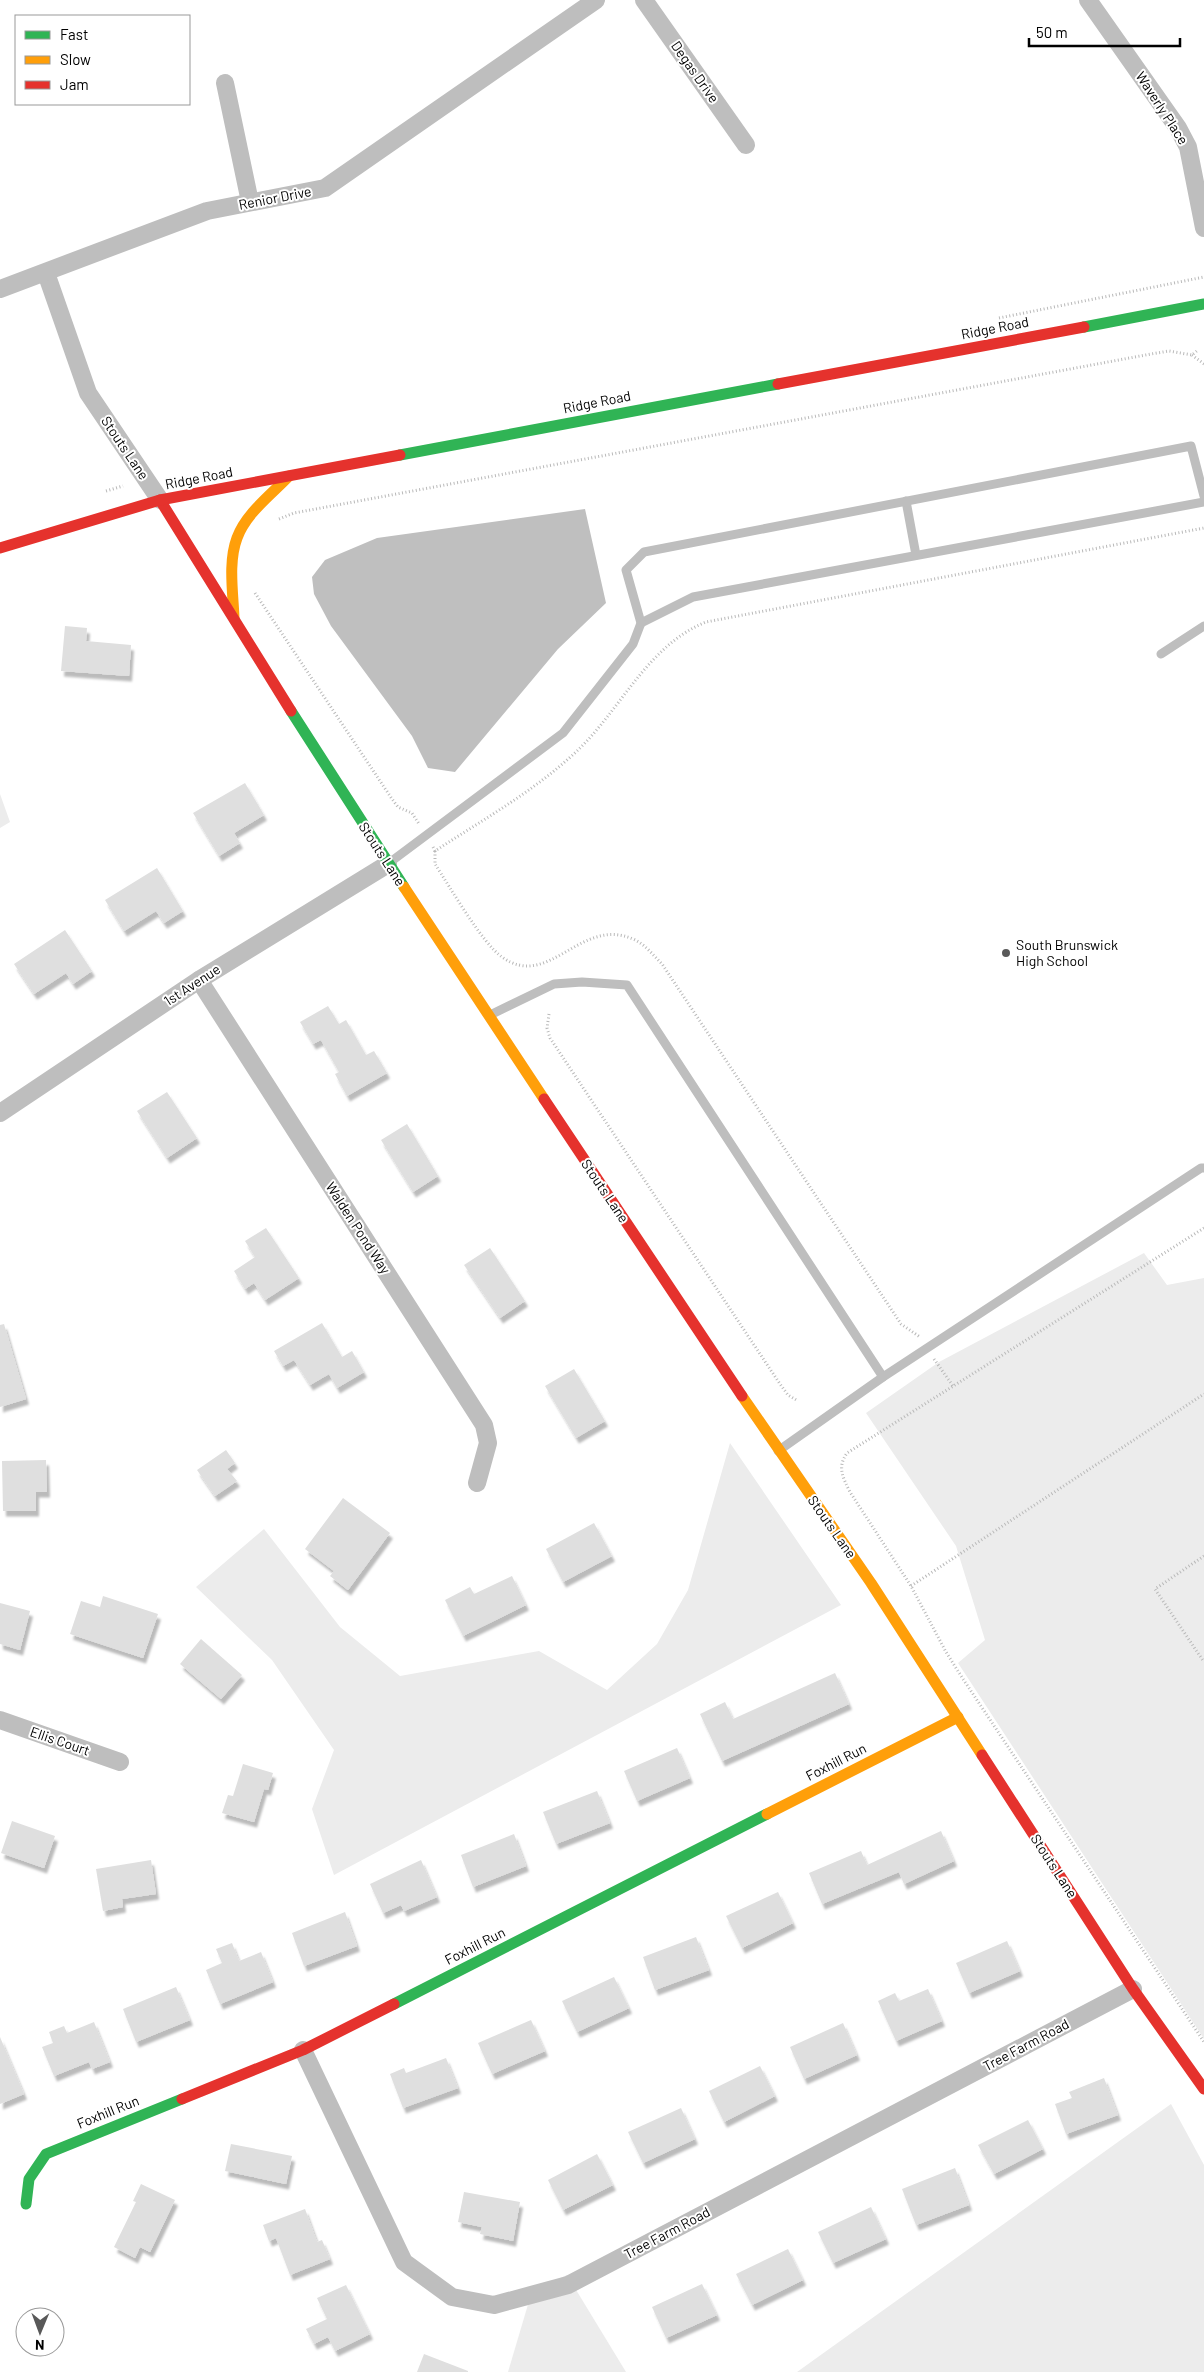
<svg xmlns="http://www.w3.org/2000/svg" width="1204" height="2372" font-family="Barlow,sans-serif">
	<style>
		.green { fill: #ececec }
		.water { fill: #bfbfbf }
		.building { fill: #dfdfdf; filter: url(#shadow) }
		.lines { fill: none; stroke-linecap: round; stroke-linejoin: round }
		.path { stroke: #b9b9b9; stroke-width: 3; stroke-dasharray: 1 2.5; stroke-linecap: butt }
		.lane { stroke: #bebebe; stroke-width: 9 }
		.street { stroke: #bebebe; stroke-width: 18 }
		.fast { stroke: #30b455; stroke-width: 11 }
		.slow { stroke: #ff9f0a; stroke-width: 11 }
		.jam { stroke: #e5322d; stroke-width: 11 }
		.poi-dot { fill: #595959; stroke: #fff; stroke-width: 2 }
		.labels { text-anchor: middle; stroke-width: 4; stroke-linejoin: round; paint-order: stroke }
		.street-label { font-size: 14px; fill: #000; stroke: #fff }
		.poi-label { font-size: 14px; fill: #000; stroke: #fff; text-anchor: start }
	</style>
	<defs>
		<filter id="shadow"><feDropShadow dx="3" dy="5.5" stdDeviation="1" flood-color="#0004"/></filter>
	</defs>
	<rect width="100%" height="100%" fill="#fff"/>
	<!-- green -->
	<g class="green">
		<polygon points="0,794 10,822 0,828"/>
		<polygon points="1144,1253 1167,1285 1204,1278 1204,2039 958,1663 985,1640 956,1546 866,1413 939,1362"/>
		<polygon points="730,1443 841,1605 334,1875 312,1809 334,1750 272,1660 196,1587 264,1529 340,1627 400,1676 539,1651 607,1690 657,1644 688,1590"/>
		<polygon points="1171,2104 1204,2165 1204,2372 797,2372"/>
		<polygon points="567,2275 626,2372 508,2372 532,2291"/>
	</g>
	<!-- water -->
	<polygon class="water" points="585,509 606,603 558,649 455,772 428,768 412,736 331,626 314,594 312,577 325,560 377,538"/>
	<!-- building -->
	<g class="building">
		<polygon points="65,626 87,628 86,641 131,645 129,676 61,671"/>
		<polygon points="245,783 264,815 234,833 240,843 219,856 193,813"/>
		<polygon points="157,868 183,911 164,923 156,911 124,931 105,900"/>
		<polygon points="65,930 92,971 73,984 66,973 34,994 14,964"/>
		<polygon points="328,1006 339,1024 346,1020 366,1055 374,1051 387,1073 347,1096 335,1074 339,1072 321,1040 313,1044 300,1022"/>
		<polygon points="167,1092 197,1138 167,1158 137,1111"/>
		<polygon points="407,1124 438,1176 413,1192 381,1140"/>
		<polygon points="266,1228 299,1278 265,1300 254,1283 245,1289 234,1271 255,1257 245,1241"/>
		<polygon points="490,1248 525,1301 500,1318 464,1265"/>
		<polygon points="322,1323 342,1357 352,1351 364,1372 337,1388 329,1374 310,1385 294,1360 283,1366 274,1351"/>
		<polygon points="4,1324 26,1399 0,1407 0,1325"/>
		<polygon points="574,1369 605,1421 576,1438 545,1386"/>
		<polygon points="226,1450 235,1463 227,1469 237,1481 215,1496 197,1470"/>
		<polygon points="46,1460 47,1492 36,1492 36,1511 3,1511 2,1461"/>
		<polygon points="343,1498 390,1533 348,1590 330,1576 334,1571 305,1549"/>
		<polygon points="594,1523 612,1556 563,1582 546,1549"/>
		<polygon points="512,1576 526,1605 463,1636 445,1600 470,1587 474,1594"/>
		<polygon points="103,1596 158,1614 143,1658 70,1634 81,1601 100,1607"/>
		<polygon points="0,1603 30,1611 20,1650 0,1644"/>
		<polygon points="201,1639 242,1675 221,1699 180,1664"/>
		<polygon points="835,1673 849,1704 722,1761 700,1714 725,1702 733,1719"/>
		<polygon points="677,1748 690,1778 637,1801 624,1771"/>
		<polygon points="243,1764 273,1773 268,1790 264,1789 254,1822 222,1813 228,1795 233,1796"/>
		<polygon points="597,1791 610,1823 556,1844 543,1812"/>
		<polygon points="12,1821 55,1836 44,1868 1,1853"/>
		<polygon points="941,1831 954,1861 904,1884 899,1872 822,1904 809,1873 861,1851 867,1865"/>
		<polygon points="514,1834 526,1866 473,1887 461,1855"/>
		<polygon points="151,1860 156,1894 122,1899 123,1907 103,1911 96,1869"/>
		<polygon points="421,1860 437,1897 404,1911 401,1905 383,1913 370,1884"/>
		<polygon points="778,1892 793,1923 742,1948 726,1916"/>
		<polygon points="345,1912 357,1946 304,1966 292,1933"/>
		<polygon points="696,1937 709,1970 655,1990 643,1957"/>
		<polygon points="1007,1941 1020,1971 969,1993 956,1963"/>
		<polygon points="232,1943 239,1961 261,1952 273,1982 220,2004 206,1970 222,1963 216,1949"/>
		<polygon points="614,1977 629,2008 577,2032 562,2001"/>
		<polygon points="176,1987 190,2020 136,2042 123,2009"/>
		<polygon points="928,1989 942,2021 896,2041 878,2001 895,1993 899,2001"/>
		<polygon points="531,2020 545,2051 492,2074 478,2043"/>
		<polygon points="94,2022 110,2062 92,2069 89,2062 54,2076 42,2047 53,2043 49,2032 64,2026 67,2033"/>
		<polygon points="843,2023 857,2055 804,2079 790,2047"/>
		<polygon points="0,2037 24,2094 0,2104"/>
		<polygon points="446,2058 458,2088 403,2108 390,2074 404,2068 406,2073"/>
		<polygon points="760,2066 775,2096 724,2122 709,2091"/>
		<polygon points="1104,2078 1118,2115 1066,2134 1055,2104 1072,2098 1069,2092"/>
		<polygon points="681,2108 695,2139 643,2163 628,2132"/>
		<polygon points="1028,2120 1043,2149 994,2174 978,2145"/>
		<polygon points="231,2144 292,2156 286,2184 225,2171"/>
		<polygon points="597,2154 613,2185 563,2210 548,2180"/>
		<polygon points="955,2168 969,2205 916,2225 902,2189"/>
		<polygon points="141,2184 175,2200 150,2252 140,2247 135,2258 114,2247 136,2202 133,2201"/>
		<polygon points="464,2192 520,2202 513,2241 480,2234 482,2227 458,2222"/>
		<polygon points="871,2207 886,2239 833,2263 818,2232"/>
		<polygon points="305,2209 317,2242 322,2240 330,2259 290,2275 276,2238 269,2241 263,2225"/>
		<polygon points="788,2249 803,2280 752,2305 736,2274"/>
		<polygon points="702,2284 717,2315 666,2338 652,2307"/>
		<polygon points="346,2285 370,2334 335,2351 328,2337 314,2344 306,2329 327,2319 317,2298"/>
		<polygon points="424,2354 468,2371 468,2372 417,2372"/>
	</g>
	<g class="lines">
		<!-- path -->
		<g class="path">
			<polyline points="999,318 1204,277"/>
			<polyline points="1192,355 1204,364"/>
			<polyline points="106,491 123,486"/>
			<polyline points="279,519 294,513 1151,354 1169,351 1192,355 1198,350"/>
			<polyline points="255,593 392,799 398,807 412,813 419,824"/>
			<path d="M 433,847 L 435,851 C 484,819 536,790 578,750 C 621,709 648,645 706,622 L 1204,528"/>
			<path d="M 435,851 L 435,864 C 450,887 482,943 502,957 C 549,991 580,916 633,939 C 645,944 653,955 662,964 L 901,1324 L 920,1337"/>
			<polyline points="549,1014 547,1028 550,1038 780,1384 788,1395 798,1401"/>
			<path d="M 1204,1228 L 847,1453 C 837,1467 843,1478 850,1492 L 911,1586 L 946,1652 L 963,1679 L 1204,2042"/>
			<polyline points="934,1359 953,1386"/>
			<polyline points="1204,1556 1155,1589 1204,1662"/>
			<polyline points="911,1586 1204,1394"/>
		</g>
		<!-- lane -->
		<g class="lane">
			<polyline points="906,501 916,555"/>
			<polyline points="641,623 693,597 1204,502"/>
			<polyline points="1161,654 1204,626"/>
			<polyline points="389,863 563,733 633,644 641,623 626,570 644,552 1191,446 1204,496"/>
			<polyline points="490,1015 554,984 582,982 627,985 883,1377"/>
			<polyline points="778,1451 883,1377 1201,1168 1204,1168"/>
		</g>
		<!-- street -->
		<g class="street">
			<polyline points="644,0 746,145"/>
			<polyline points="1088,0 1178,128 1188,147 1204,228"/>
			<polyline points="225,83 250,202"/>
			<polyline points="46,273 88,393 160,500"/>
			<polyline points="0,289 207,211 325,188 596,0"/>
			<polyline points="199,980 484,1425 488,1443 477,1483"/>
			<polyline points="0,1113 199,980 388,864"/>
			<polyline points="0,1720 120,1762"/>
			<polyline points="303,2050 404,2262 452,2297 494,2305 568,2285 1133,1989"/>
		</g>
		<!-- fast -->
		<g class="fast">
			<polyline points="1084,327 1204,304"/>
			<polyline points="400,455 778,384"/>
			<polyline points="291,711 404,887"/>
			<polyline points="394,2004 767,1814"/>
			<polyline points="26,2204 29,2179 46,2154 182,2099"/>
		</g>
		<!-- slow -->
		<g class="slow">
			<path d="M 234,618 C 233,592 228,562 237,538 C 246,513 272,494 289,476"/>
			<polyline points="404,887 544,1099"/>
			<polyline points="742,1396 871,1583 982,1755"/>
			<polyline points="767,1814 958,1717"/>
		</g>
		<!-- jam -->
		<g class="jam">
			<polyline points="778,384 1084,327"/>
			<polyline points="160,500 291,711"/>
			<polyline points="0,548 160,500 400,455"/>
			<polyline points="544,1099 742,1396"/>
			<polyline points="982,1755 1133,1989 1204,2089"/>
			<polyline points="182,2099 303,2050 394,2004"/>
		</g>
	</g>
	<!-- markers -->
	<circle class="poi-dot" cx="1006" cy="953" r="5"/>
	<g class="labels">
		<!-- street labels -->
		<g class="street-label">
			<text transform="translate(695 72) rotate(55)" y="5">Degas Drive</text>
			<text transform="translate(1162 108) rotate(57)" y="5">Waverly Place</text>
			<text transform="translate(275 198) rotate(-11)" y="5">Renior Drive</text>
			<text transform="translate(995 328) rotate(-11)" y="5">Ridge Road</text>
			<text transform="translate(597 402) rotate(-11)" y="5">Ridge Road</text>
			<text transform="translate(125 448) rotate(56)" y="5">Stouts Lane</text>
			<text transform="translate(199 478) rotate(-11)" y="5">Ridge Road</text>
			<text transform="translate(382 854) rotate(57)" y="5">Stouts Lane</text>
			<text transform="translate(192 985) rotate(-33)" y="5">1st Avenue</text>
			<text transform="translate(605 1191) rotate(56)" y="5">Stouts Lane</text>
			<text transform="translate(358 1228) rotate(57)" y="5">Walden Pond Way</text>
			<text transform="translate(832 1527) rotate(55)" y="5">Stouts Lane</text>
			<text transform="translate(60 1741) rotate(19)" y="5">Ellis Court</text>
			<text transform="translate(836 1762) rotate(-27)" y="5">Foxhill Run</text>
			<text transform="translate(1054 1866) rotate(57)" y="5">Stouts Lane</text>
			<text transform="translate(475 1946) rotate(-27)" y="5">Foxhill Run</text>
			<text transform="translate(1026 2045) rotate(-28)" y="5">Tree Farm Road</text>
			<text transform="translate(108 2112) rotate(-22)" y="5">Foxhill Run</text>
			<text transform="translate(667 2233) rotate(-28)" y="5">Tree Farm Road</text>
		</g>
		<!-- poi labels -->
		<g class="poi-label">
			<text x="1016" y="950">South Brunswick<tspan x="1016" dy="16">High School</tspan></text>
		</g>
	</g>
	<!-- legend -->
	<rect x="15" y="15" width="175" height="90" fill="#ffffff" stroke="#999999"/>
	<rect x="25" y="31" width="25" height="8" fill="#30b455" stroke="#999999"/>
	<text x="60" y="40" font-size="15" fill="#000000">Fast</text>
	<rect x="25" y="56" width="25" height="8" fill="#ff9f0a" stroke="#999999"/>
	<text x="60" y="65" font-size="15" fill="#000000">Slow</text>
	<rect x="25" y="81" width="25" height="8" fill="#e5322d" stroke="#999999"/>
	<text x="60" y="90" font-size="15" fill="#000000">Jam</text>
	<!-- north arrow -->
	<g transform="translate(40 2332) rotate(181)"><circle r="24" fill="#ffffff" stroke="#999999"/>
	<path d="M0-4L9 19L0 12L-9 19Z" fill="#595959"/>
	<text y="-8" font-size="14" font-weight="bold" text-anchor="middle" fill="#000000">N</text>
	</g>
	<!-- scale -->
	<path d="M1029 38v8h151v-8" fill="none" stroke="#000000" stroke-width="2.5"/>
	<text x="1036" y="38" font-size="15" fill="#000000" stroke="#ffffff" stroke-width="4" paint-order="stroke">50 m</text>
</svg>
